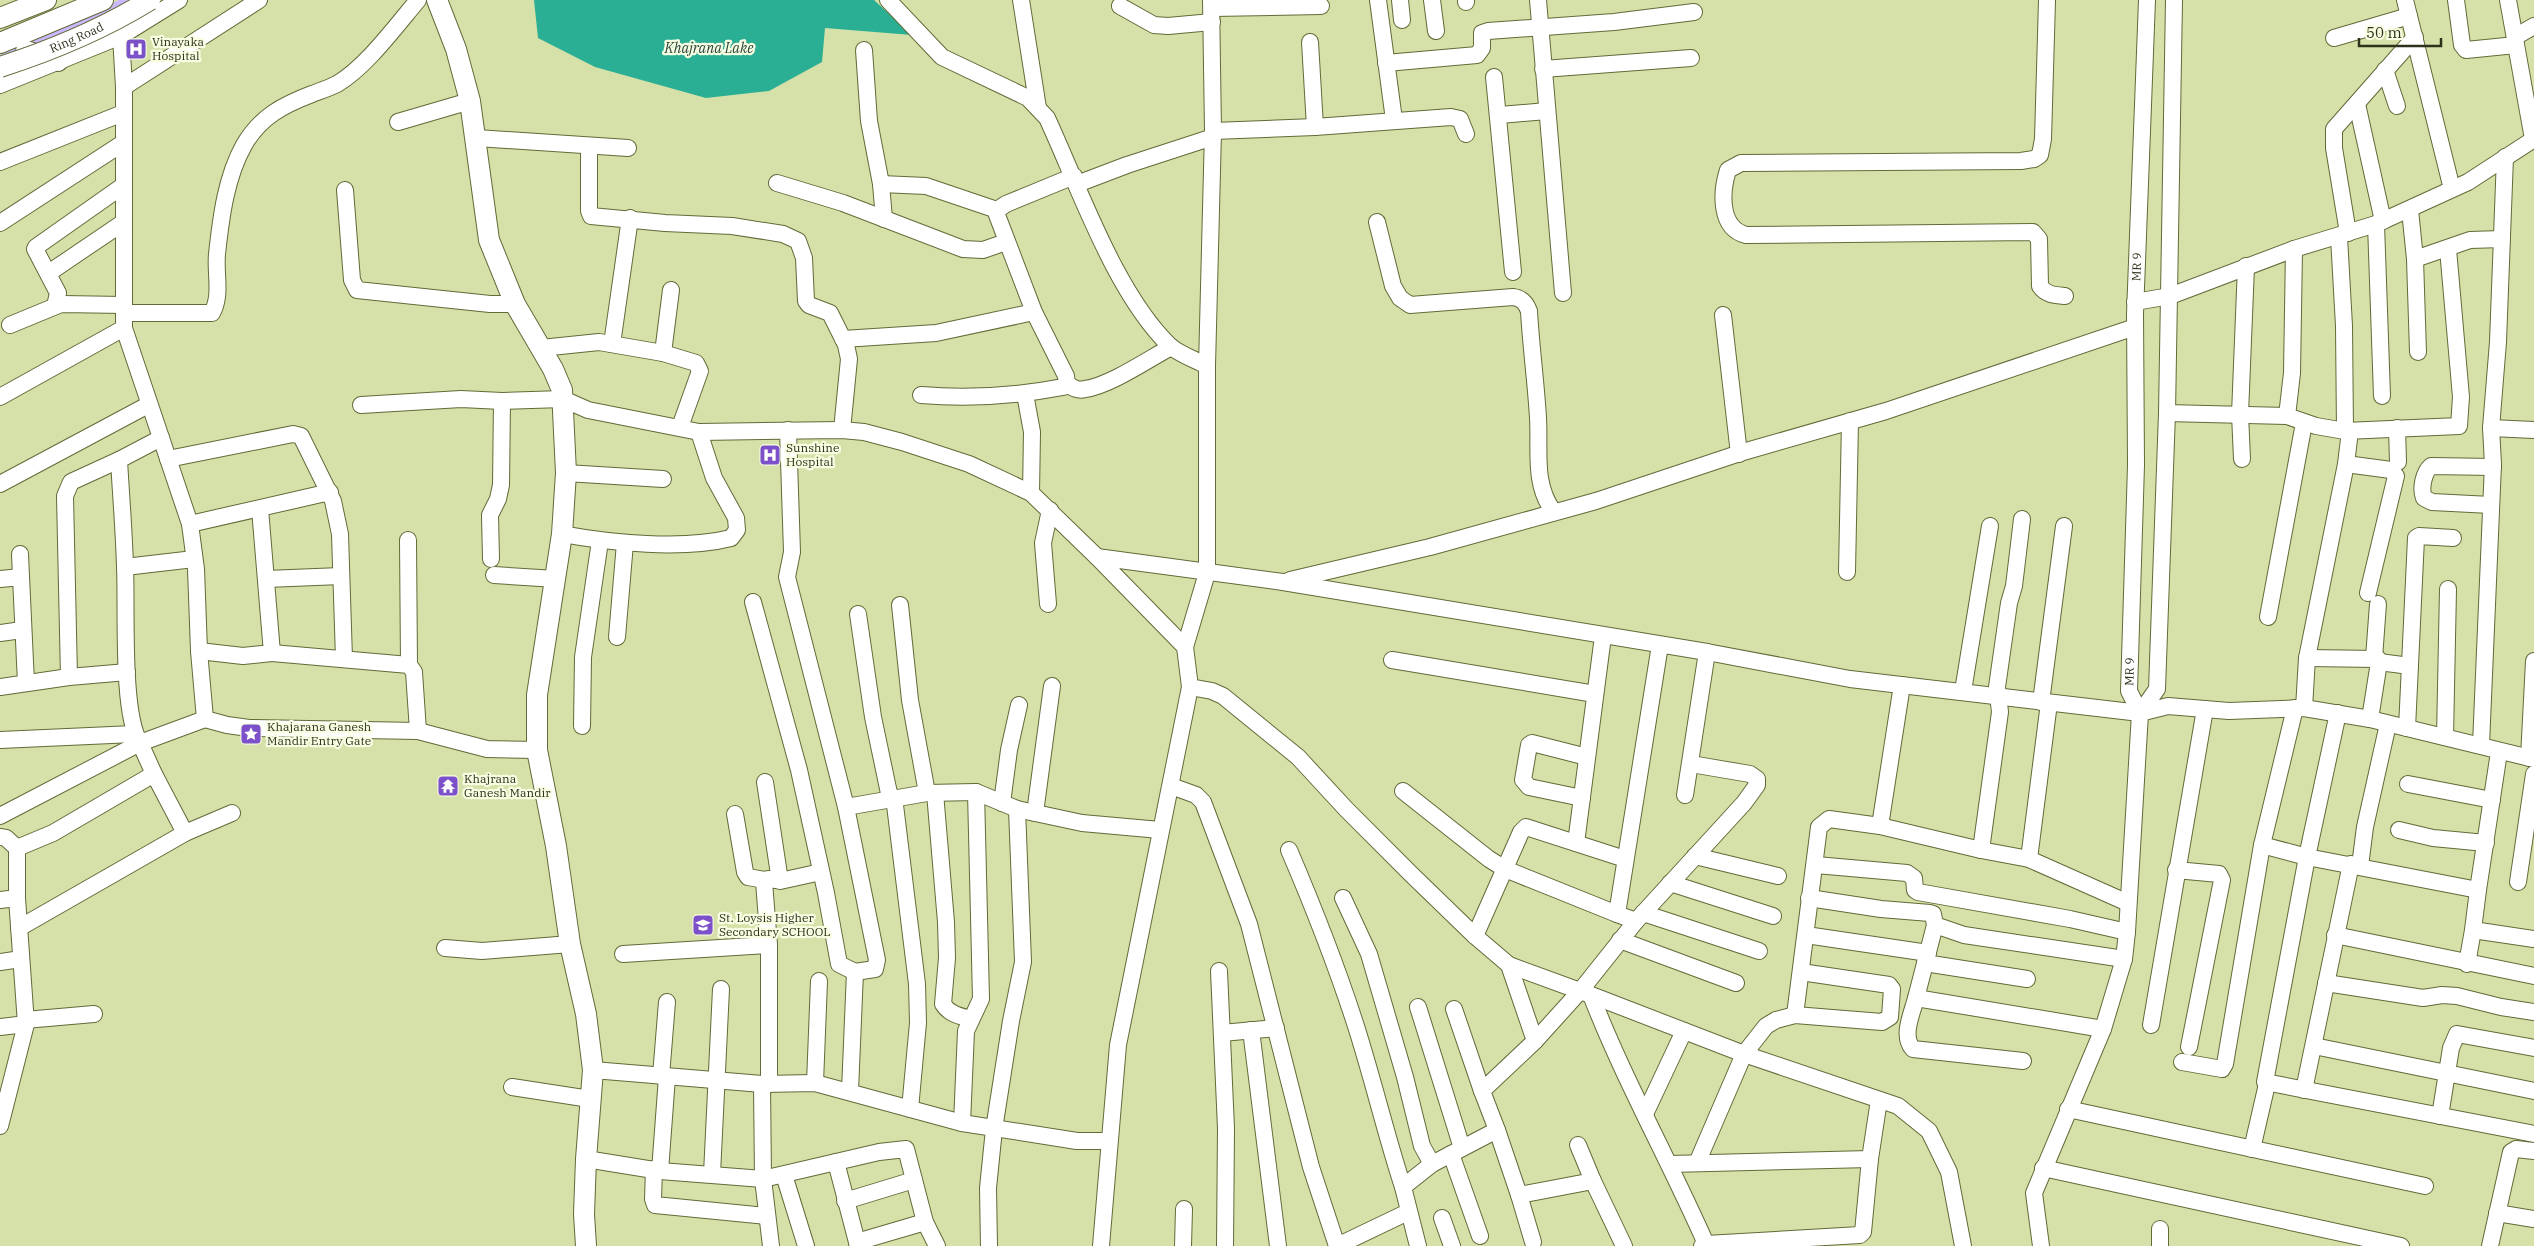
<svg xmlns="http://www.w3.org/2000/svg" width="2534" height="1246" font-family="'IBM Plex Serif',serif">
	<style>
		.green { fill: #cab7fe }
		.water { fill: #2aaf95 }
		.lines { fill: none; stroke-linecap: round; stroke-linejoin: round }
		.minor-casing { stroke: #626a38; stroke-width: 18 }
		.major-casing { stroke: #626a38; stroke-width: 22 }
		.minor { stroke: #fff; stroke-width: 16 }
		.major { stroke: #fff; stroke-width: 20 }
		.major-bridge-casing { stroke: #626a38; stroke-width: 22; stroke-linecap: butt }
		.major-bridge { stroke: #fff; stroke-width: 20 }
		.labels { text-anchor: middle; stroke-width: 4.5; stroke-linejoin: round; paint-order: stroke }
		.street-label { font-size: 12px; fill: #2e311c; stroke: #f8fee2 }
		.poi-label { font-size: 12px; fill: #2e311c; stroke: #f8fee2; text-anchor: start }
		.water-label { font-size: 14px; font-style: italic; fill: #2a453e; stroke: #f8fee2 }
	</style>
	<rect width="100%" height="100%" fill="#d6e0a9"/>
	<!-- green -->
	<polygon class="green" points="119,0 159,0 0,77 0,55"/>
	<!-- water -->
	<polygon class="water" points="534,0 874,0 912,35 825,28 822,62 769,91 706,98 595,67 538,38"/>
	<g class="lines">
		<!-- minor casing -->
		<g class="minor-casing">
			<g id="minor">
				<path d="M 888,0 L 942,57 L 1028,98 L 1047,118 C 1079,187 1115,293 1170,346 C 1179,354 1196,360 1207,366 L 1207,573 L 1185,647"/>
				<polyline points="1021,0 1038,108"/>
				<polyline points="1378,0 1394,120"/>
				<polyline points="1400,0 1402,20"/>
				<polyline points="1432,0 1436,31"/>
				<polyline points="1466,0 1466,2"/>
				<polyline points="1538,0 1563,293"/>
				<path d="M 2047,0 L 2043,139 L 2040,155 L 2034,159 L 2021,161 L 1741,163 L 1728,170 C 1721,192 1719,228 1746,235 L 2033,232 L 2039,239 L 2040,286 C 2046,295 2055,295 2065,296"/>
				<polyline points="2405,0 2452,189"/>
				<polyline points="2456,0 2462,45 2466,50 2516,45"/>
				<polyline points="2508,0 2533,139"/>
				<polyline points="1120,6 1154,25 1168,26 1212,22"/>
				<polyline points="1212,8 1321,6"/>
				<polyline points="121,36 124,87 124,328 190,524 196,569 199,651 205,719 227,725 249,728 418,731 487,749 537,750"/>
				<polyline points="2515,37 2534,26"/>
				<polyline points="2334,38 2409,16"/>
				<polyline points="1310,42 1315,127"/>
				<polyline points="864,50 869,121 881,184 884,219"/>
				<polyline points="1386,63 1477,55 1482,48 1482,33 1488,31 1614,22 1694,12"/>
				<polyline points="1543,69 1691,58"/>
				<polyline points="2385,70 2397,106"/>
				<polyline points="1494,77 1513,272"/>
				<polyline points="0,85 121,36 179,0"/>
				<polyline points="124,87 259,0"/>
				<polyline points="2357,104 2383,221"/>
				<polyline points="1500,115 1547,111"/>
				<polyline points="398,122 470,101"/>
				<polyline points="1213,131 1315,127 1451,117 1460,119 1466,134"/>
				<polyline points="477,138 628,148"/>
				<polyline points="589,146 589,211 591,216 665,223 732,226 783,234 798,241 804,258 806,301 809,305 830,313 846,345 849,359 842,430"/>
				<polyline points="0,162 123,113"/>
				<polyline points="777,183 843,203 963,249 983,250 1006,242"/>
				<polyline points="881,184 926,186 997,210"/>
				<polyline points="1077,184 1127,165 1213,137"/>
				<polyline points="345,190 352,280 357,290 490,304 515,304"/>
				<polyline points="2410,210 2415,259 2418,352"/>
				<path d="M 1377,222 L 1393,286 L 1400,298 L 1410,305 L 1513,297 C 1522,298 1526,303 1529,311 C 1531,347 1536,383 1538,418 C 1540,451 1533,483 1553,511"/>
				<polyline points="0,223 123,143"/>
				<polyline points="2376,224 2382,396"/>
				<polyline points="2348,233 2334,148 2334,129 2415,37"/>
				<polyline points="2339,237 2344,326 2345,431"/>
				<polyline points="2415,259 2470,240 2502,239"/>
				<polyline points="53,270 124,222"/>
				<polyline points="2135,302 2170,296 2294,249 2376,224 2468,182 2534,139"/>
				<polyline points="55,306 58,293 35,249 36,247 124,185"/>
				<path d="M 124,313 L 212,313 C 222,295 215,274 217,254 C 221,217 226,177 244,145 C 260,117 283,105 312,94 C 320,91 329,88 337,84 C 366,67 396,26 418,0"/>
				<polyline points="1723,315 1739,454"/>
				<polyline points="10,325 61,304 124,305"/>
				<polyline points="843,339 936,333 1034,312"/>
				<polyline points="612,344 630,218"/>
				<polyline points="541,348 599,342 663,353 696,363 700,371 680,427"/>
				<polyline points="663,353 671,290"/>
				<polyline points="1207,366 1213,131 1211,0"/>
				<path d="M 1067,384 C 1073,388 1078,391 1085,389 C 1109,386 1149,359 1171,347"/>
				<polyline points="1025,394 1032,432 1031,493"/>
				<path d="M 921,395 C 969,399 1016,396 1063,387 L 1067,384 L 1066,376 L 1034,312 L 997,215 L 997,210 L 1006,204 L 1074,176"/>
				<polyline points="0,397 124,328"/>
				<polyline points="361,405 461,399 502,401 563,399 588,410 699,432 842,430 864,432 902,442 969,464 1031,493 1097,557"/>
				<polyline points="2167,413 2287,416 2316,426 2345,431 2459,426 2461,397 2448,249"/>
				<polyline points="2287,416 2292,373 2294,249"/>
				<polyline points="2397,428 2398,462"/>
				<polyline points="2491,428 2534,430"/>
				<polyline points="788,430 792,552 787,577 846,807 927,793 976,792 1017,809 1082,823 1160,830"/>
				<polyline points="168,459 293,434 301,436 333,501 340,534 344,659"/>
				<polyline points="2242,459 2240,414 2246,266"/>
				<polyline points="2346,464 2391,470 2396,476 2368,593"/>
				<polyline points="566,473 663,479"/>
				<polyline points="0,484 148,405"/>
				<path d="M 2491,505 L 2432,502 L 2424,498 C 2420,488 2424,472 2431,466 L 2493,467"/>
				<polyline points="2022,519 2014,586 2009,603 1997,687 2000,712 1981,850 2029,859 2128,903"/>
				<polyline points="190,524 330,492"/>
				<path d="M 562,534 C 610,543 684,550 731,538 L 737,530 L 736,518 L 714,478 L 699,432"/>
				<polyline points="408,540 409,665"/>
				<polyline points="20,554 21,577"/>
				<polyline points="491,559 490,515 498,499 501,485 502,401"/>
				<polyline points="125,567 194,559"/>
				<polyline points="1847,572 1850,421"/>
				<polyline points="494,575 556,579"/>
				<polyline points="0,579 21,577 26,683"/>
				<polyline points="266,579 341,576"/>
				<polyline points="1290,580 1430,547 1596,501 1743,452 1886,411 2135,327"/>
				<polyline points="753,602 799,770 826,893 839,964 855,972 850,1091"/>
				<polyline points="1048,604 1043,543 1050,510"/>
				<polyline points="900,605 910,700 927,793"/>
				<polyline points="858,614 873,717 890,798"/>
				<polyline points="2268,617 2304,423"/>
				<polyline points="0,633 22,630"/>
				<polyline points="617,637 625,543"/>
				<polyline points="199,651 243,656 272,653 260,509"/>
				<polyline points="272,653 409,665 414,672 418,731"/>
				<polyline points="2307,658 2378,659 2379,662 2370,719"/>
				<polyline points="2374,658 2378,604"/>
				<polyline points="1392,660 1595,694"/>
				<polyline points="2379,662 2410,666"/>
				<polyline points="69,677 65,496 71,482 119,460"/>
				<polyline points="0,687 69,677 127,672"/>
				<polyline points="1963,691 1990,526"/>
				<polyline points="2041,702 2064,526"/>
				<polyline points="2304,708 2307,658 2346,464 2350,431"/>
				<polyline points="2140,713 2157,689 2167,413 2174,0"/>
				<polyline points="2338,713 2307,857 2478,890 2499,752"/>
				<polyline points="582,726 583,657 600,541"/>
				<polyline points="2407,728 2416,538 2419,536 2453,538"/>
				<polyline points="2445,737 2448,589"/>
				<polyline points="0,740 134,734"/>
				<polyline points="2481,745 2493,464 2491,428 2498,342 2505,157"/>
				<polyline points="2529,758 2534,661"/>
				<polyline points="154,774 185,833 232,813"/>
				<polyline points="765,782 780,881 821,872"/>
				<polyline points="2408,784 2492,800"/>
				<polyline points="1171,786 1196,795 1203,802 1249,924 1311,1167 1337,1246"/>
				<polyline points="1403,791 1489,859 1505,869 1617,914"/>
				<path d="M 935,793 L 946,922 L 947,958 L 943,1004 C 949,1014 960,1016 970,1019"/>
				<polyline points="1685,795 1707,652"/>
				<polyline points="894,797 917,984 918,1023 910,1109"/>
				<polyline points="1582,798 1529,787 1523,780 1529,745 1532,743 1587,757"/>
				<polyline points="1002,803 1009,750 1019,705"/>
				<polyline points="846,807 877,960 875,969 855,972"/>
				<polyline points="1035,813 1052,686"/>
				<polyline points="735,814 745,872 748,877 765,880"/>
				<path d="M 0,816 L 140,743 C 121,713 127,607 125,567 C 124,531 121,496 119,460 L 161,438"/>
				<polyline points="1880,826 1981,850"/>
				<polyline points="2399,830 2433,838 2486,843"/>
				<polyline points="0,837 6,838 17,848"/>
				<polyline points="1576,843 1603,636"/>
				<polyline points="2262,845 2307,857 2265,1082 2534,1134"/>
				<path d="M 1289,850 C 1313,906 1335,962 1354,1020 C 1372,1075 1385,1132 1403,1187"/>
				<polyline points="1695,856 1778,876"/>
				<polyline points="2029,859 2049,703"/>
				<polyline points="1816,865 1907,873 1914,878 1915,890 1918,892 2070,919 2127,932"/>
				<polyline points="2360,866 2365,827 2388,724"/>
				<polyline points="2176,870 2219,874 2222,880 2189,1047"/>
				<polyline points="2518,882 2534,774"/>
				<polyline points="1670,883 1773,916"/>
				<polyline points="2478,890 2473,930 2534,939"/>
				<polyline points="1343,898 1369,954 1405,1077 1422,1146 1432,1164"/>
				<polyline points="1809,898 1881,909 1930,913 1933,914 1935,925 1964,935 2124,959"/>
				<polyline points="0,900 17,898 17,848 53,833 154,774 140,743 205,719"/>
				<polyline points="1643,913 1759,951"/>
				<polyline points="1636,921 1617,914 1660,645"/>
				<polyline points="1935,925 1916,998 2103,1029"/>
				<polyline points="19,928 185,833"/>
				<polyline points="1806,935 1928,953"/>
				<polyline points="2335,935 2534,976"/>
				<polyline points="1475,936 1521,832 1526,827 1625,859"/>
				<polyline points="1620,940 1736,983"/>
				<polyline points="769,945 764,882 768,879 776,880"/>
				<polyline points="445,948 482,951 570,944"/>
				<polyline points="623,954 769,945 769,1084"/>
				<polyline points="0,962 21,959"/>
				<polyline points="1925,963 2027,979"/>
				<polyline points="2467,964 2473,930"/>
				<path d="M 1509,965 L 1591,995 C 1624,1080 1669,1160 1706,1244 L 1702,1246"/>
				<polyline points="1219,971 1226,1128 1225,1246"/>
				<polyline points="2326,983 2423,998 2442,995 2457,996 2501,1007 2534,1012"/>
				<polyline points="1591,995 1744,1054 1898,1106 1929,1131 1949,1172 1963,1246"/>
				<path d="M 1916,998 C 1912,1014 1901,1036 1913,1049 L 2023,1061"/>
				<polyline points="1418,1007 1462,1148"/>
				<polyline points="1454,1009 1482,1091"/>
				<polyline points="1795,1015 1819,827 1829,819 1880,826 1902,685"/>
				<polyline points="25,1020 94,1014"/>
				<polyline points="2151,1025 2205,709"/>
				<polyline points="0,1027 26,1024 17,898"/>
				<polyline points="1251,1030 1278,1246"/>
				<polyline points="1222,1033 1276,1028"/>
				<polyline points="1535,1041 1581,990 1636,921 1744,803 1757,785 1757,779 1750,774 1691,764"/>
				<polyline points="2314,1046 2534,1091"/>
				<polyline points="2182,1062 2222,1069 2225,1064 2262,845 2295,708"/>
				<polyline points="593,1070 762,1084 815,1083 962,1123 1077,1141 1108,1141"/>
				<polyline points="661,1076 667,1002"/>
				<polyline points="815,1083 819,981"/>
				<polyline points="762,1084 763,1179 771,1246"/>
				<polyline points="512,1087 590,1099"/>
				<polyline points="2304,1090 2351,864"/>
				<polyline points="2068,1109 2425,1186"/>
				<polyline points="1645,1114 1684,1031"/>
				<polyline points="2440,1116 2451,1048 2457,1034 2534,1048"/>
				<polyline points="962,1123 966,1031 981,999 976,792"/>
				<polyline points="0,1126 26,1024"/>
				<polyline points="1497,1130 1519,1195 1593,1181 1624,1246"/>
				<polyline points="1578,1145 1593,1181"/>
				<polyline points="2252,1149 2267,1084"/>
				<polyline points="1451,1154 1480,1236"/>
				<polyline points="586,1159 660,1171 763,1179 879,1152 906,1149 925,1222 937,1246"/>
				<polyline points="836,1162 858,1246"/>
				<polyline points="1697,1163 1744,1054 1766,1026 1776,1020 1795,1015 1882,1022 1890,1017 1892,989 1889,985 1801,972"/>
				<polyline points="1670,1164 1870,1159"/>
				<polyline points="2043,1168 2401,1246"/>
				<polyline points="654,1169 653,1199 655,1205 767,1216"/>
				<polyline points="660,1171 667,1077"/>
				<polyline points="712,1174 721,989"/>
				<polyline points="784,1175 806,1246"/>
				<polyline points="1519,1195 1533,1242"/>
				<polyline points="845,1201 914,1180"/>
				<polyline points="2497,1213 2534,1219"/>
				<polyline points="1442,1218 1452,1246"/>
				<polyline points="2160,1229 2160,1246"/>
				<polyline points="857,1242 925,1222"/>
				<polyline points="989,1246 988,1188 994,1129 1011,1021 1023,962 1017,809"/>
				<polyline points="1101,1246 1118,1045 1190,687"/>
				<polyline points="1183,1246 1184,1209"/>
				<polyline points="1337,1246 1408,1212"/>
				<polyline points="1418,1246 1403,1187 1432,1164 1497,1130 1482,1091 1535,1041 1509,965 1475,936 1412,875 1346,809 1298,757 1223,696 1212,691 1190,687 1185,647 1097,557 1283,582 1707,652 1850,679 2140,713 2168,706 2229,711 2304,708 2370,719 2534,759"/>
				<polyline points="1708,1246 1706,1244 1860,1235 1863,1232 1870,1159 1879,1100"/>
				<path id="s1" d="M 2041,1246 L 2034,1193 L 2103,1029 L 2124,959 L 2127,932 L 2140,713 L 2129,691 L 2136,465 L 2135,314 L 2147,0"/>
				<polyline points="2490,1246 2511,1152 2516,1149 2534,1151"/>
			</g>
		</g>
		<!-- major casing -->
		<g class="major-casing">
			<g id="major">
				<polyline points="437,0 456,49 470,101 489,240 515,304 553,369 562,390 566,473 562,534 537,695 537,750 556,846 570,944 586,1014 593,1070 586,1159 584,1214 586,1246"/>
				<polyline points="0,18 46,0"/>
				<polyline points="0,43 103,0"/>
				<polyline points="26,51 58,61"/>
			</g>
		</g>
		<!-- minor -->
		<use href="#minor" class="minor"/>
		<!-- major -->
		<use href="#major" class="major"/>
		<!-- major-bridge casing -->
		<g class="major-bridge-casing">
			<g id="major-bridge">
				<path id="s2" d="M 0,67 C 53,50 103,29 150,0"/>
			</g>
		</g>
		<!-- major-bridge -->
		<use href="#major-bridge" class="major-bridge"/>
	</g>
	<!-- icons -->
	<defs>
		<g id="hospital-square" transform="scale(1.125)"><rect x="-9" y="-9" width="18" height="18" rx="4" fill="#7b50c9" stroke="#f8fee2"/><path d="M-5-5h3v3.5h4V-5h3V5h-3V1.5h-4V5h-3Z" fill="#fff"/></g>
		<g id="sight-square" transform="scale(1.125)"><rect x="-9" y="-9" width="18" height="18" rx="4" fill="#7b50c9" stroke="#f8fee2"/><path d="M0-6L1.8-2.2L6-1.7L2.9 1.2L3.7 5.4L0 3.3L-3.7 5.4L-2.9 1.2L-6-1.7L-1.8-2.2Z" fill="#fff"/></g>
		<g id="temple-square" transform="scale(1.125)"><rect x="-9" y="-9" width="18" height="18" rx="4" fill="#7b50c9" stroke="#f8fee2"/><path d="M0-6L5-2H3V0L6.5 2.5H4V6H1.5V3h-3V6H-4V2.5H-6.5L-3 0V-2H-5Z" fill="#fff"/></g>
		<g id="school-square" transform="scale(1.125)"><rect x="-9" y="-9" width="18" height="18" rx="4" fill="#7b50c9" stroke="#f8fee2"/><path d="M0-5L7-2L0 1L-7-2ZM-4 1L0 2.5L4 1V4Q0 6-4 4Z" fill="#fff"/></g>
	</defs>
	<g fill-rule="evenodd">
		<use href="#hospital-square" x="136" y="49"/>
		<use href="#hospital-square" x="770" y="455"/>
		<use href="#sight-square" x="251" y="734"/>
		<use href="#temple-square" x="448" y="786"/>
		<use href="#school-square" x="703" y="925"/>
	</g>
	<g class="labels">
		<!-- street labels -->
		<g class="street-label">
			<text dy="4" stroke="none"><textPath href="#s2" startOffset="82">Ring Road</textPath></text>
			<text dy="4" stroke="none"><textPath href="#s1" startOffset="1000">MR 9</textPath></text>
			<text dy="4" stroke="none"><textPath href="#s1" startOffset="595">MR 9</textPath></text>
		</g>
		<!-- poi labels -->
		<g class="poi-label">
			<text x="152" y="46">Vinayaka<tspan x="152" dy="14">Hospital</tspan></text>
			<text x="786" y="452">Sunshine<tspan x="786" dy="14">Hospital</tspan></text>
			<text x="267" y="731">Khajarana Ganesh<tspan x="267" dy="14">Mandir Entry Gate</tspan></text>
			<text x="464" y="783">Khajrana<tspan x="464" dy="14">Ganesh Mandir</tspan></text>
			<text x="719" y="922">St. Loysis Higher<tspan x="719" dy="14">Secondary SCHOOL</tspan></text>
		</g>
		<!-- water labels -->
		<g class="water-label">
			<text x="709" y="53">Khajrana Lake</text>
		</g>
	</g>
	<!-- scale -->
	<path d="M2359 38v8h82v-8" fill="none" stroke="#2e311c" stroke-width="2.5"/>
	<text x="2366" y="38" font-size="15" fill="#2e311c" stroke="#f8fee2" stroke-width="4" paint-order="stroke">50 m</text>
</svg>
